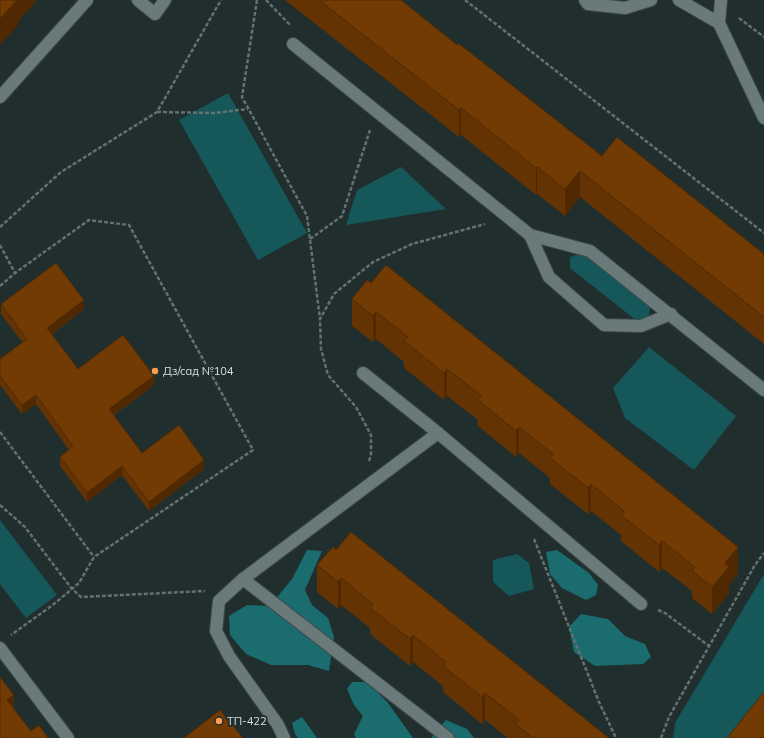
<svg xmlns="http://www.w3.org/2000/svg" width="764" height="738" font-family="Mulish,sans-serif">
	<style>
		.green { fill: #165759 }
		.forest { fill: #1a6c6e }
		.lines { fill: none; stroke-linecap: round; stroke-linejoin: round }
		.lane-casing { stroke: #3f4b4b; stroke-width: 14 }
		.path { stroke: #657171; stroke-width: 2.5; stroke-dasharray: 4 2; stroke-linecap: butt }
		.lane { stroke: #6a7a7a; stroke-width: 12 }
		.wall { fill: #633303 }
		.shaded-wall { fill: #502903 }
		.building { fill: #733b04; stroke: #502903 }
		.poi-dot { fill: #fc9d54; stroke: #202e2e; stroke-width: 1.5 }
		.labels { text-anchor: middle; stroke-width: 4; stroke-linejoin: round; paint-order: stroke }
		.poi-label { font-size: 11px; fill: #d8e0e0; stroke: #202e2e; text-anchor: start }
	</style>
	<rect width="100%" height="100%" fill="#202e2e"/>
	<!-- green -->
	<g class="green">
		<polygon points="228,93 307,233 258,260 179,120"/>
		<polygon points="401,167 446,209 346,225 357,190"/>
		<polygon points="583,253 650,304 649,316 637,321 570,268 570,257"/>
		<polygon points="649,347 736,416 694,470 625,418 613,388"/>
		<polygon points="0,520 57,595 26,618 0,584"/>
		<polygon points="517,554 529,563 534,589 509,596 493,582 493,560"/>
		<polygon points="764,574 764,704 737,738 673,738 675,723"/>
	</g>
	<!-- forest -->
	<g class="forest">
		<polygon points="307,550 322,551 305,590 312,605 328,618 334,637 329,671 308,665 271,665 246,654 230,635 229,616 247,605 266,606 278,596 292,579"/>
		<polygon points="557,550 589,573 598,585 596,595 586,600 562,588 550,574 546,552"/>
		<polygon points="581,614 608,619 625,636 645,644 651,657 643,664 595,666 574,652 569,627"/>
		<polygon points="352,682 368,682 388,703 413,738 356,738 354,734 363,716 354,705 347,689"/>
		<polygon points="302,717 317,738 298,738 295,734 292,723"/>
		<polygon points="446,720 467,729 474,738 431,738"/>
	</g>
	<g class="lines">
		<!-- lane casing -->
		<g class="lane-casing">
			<g id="lane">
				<polyline points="138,0 155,14 165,0"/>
				<polyline points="585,0 588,4 625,8 651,0"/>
				<polyline points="679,0 719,23"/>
				<polyline points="721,0 719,23 764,118"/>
				<polyline points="293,44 530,235 590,251 764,390"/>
				<polyline points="0,97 87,0"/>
				<polyline points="530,235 549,277 604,325 641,326 671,314"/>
				<polyline points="363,373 438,433"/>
				<polyline points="243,579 448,738"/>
				<polyline points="0,648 68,738"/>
				<polyline points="284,738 278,725 229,656 216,631 219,601 243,579 438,433 641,604"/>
			</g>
		</g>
		<!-- path -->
		<g class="path">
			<polyline points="257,0 242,97 307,216 320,319"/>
			<polyline points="266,0 291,26"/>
			<polyline points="465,0 764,233"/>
			<polyline points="739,18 764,37"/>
			<polyline points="157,112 215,113 248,109"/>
			<polyline points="0,227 61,172 157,112 221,0"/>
			<polyline points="310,239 342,216 370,130"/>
			<polyline points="0,245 15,273 89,220 129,225 253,450 94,557 79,583 54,604 11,635"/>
			<polyline points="0,286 15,273"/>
			<polyline points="0,432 94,557"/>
			<polyline points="369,461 371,455 371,435 356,407 328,375 321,349 320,319 334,294 373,262 412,244 485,224"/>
			<polyline points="0,505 25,527 72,589 81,597 205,591"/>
			<polyline points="534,539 599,702 616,738"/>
			<polyline points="658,610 665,613 709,646"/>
			<polyline points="661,738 669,717 755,565 764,553"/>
		</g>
		<!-- lane -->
		<use href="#lane" class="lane"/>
	</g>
	<!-- wall -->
	<g class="wall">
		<polygon points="285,0 401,0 457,45 602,156 764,254 764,344 580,197 565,216 537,194 536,195 461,135 459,137"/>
		<polygon points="367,280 738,573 729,585 729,593 712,614 692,598 692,591 662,568 659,572 621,541 621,535 591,511 588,514 550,484 550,478 519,453 516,457 478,426 478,420 447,396 444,400 404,368 404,362 376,339 373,342 352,326 352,299"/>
		<polygon points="1,304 84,309 52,334 78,369 154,385 114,415 142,453 204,469 149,511 122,475 87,502 60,466 60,457 69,450 36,404 22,414 0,385 0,359 23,343 1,314"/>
		<polygon points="336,550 609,738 508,738 485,720 482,724 443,692 443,686 413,662 410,666 370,634 370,628 341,605 338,609 317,592 317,565"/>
	</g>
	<!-- shaded-wall -->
	<g class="shaded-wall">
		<polygon points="16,0 37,0 18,22 18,25 0,45 0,19"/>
		<polygon points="461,108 461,135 459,137 459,110"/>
		<polygon points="537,167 537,194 536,195 536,168"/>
		<polygon points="580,171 580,197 565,216 565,189"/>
		<polygon points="84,300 84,309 47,337 47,328"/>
		<polygon points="376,312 376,339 373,342 373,316"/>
		<polygon points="447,369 447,396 444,400 444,373"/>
		<polygon points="154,376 154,385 109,418 109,409"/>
		<polygon points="36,395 36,404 22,414 22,405"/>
		<polygon points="519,427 519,453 516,457 516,431"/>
		<polygon points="204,460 204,469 149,511 149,502"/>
		<polygon points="122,466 122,475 87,502 87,493"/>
		<polygon points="591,484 591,511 588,514 588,488"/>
		<polygon points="662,541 662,568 659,572 659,545"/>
		<polygon points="738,547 738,573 729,585 729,593 712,614 712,587 725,563"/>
		<polygon points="341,578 341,605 338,609 338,582"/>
		<polygon points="413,635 413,662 410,666 410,639"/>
		<polygon points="485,693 485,720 482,724 482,697"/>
		<polygon points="14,695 14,721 7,700"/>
	</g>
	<!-- building -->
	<g class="building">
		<polygon points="0,0 17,0 0,19"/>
		<polygon points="319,0 401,0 457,45 458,43 602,156 617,137 764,254 764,317 580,171 565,189 537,167 536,168 461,108 459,110"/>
		<polygon points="56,263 84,300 47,328 78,369 123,335 154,376 109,409 142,453 179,425 204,460 149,502 122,466 87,493 60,457 73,446 36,395 22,405 0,376 0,359 27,339 1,304"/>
		<polygon points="386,265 738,547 725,563 729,567 712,587 692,571 695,567 662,541 659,545 621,515 624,511 591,484 588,488 550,458 553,454 519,427 516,431 478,400 481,396 464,382 447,369 444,373 404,341 408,337 376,312 373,316 352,299 367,280 371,283"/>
		<polygon points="351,532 609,738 533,738 515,724 519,720 485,693 482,697 443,666 446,662 413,635 410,639 370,608 373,604 341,578 338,582 317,565 333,547 336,550"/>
		<polygon points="0,677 14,695 7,700 31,731 39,725 48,738 0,738"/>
		<polygon points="764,692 764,738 727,738"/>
		<polygon points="220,710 243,738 184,738"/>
	</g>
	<!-- markers -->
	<g class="poi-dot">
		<circle cx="155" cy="371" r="4"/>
		<circle cx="219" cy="721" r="4"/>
	</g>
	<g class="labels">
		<!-- poi labels -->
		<g class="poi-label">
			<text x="163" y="375">Дз/сад №104</text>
			<text x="227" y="725">ТП-422</text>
		</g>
	</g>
</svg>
